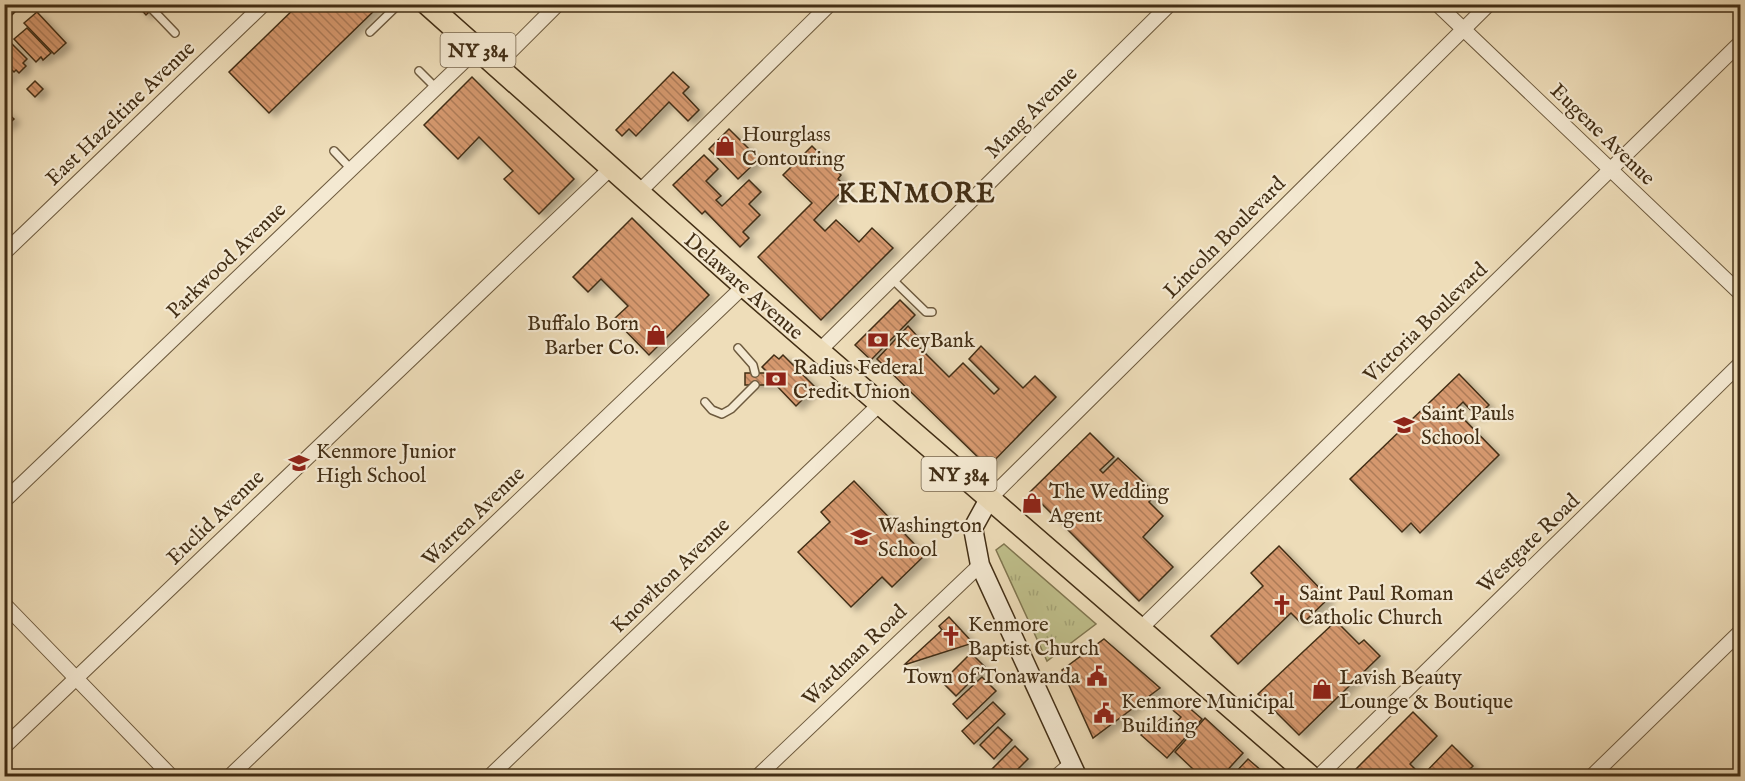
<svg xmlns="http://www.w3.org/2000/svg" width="1745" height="781" font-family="'IM FELL English',serif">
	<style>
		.park { fill: url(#park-tufts); stroke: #807650; stroke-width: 1.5 }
		.building { fill: url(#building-back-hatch); stroke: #422e15; stroke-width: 1.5; filter: url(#shadow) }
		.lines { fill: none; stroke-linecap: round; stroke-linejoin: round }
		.lane-casing { stroke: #6d5a3e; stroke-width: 10 }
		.street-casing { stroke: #6d5a3e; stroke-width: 16 }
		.secondary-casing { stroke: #422e15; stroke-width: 21 }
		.primary-casing { stroke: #422e15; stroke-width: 24 }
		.lane { stroke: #f4e9d2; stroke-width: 7 }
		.street { stroke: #f4e9d2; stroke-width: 14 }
		.secondary { stroke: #f4e9d2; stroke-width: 18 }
		.primary { stroke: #eeddb9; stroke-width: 21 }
		.labels { text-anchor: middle; stroke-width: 4.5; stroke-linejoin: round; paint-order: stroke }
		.shield { fill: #f4e9d2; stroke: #77664e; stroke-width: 1.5 }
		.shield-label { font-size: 20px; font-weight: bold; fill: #422e15 }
		.street-label { font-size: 21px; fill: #422e15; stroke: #f4e9d2 }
		.poi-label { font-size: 21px; fill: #422e15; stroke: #f4e9d2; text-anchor: start }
		.district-label { font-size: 27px; font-weight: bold; letter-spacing: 1.5px; fill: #422e15; stroke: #f4e9d2 }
	</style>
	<defs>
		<pattern id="park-tufts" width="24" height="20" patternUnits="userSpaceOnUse" patternTransform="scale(1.5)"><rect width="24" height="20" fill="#bfbf8b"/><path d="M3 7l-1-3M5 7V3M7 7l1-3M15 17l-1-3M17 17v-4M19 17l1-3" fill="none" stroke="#a5a477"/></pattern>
		<pattern id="building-back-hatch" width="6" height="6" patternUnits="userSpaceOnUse" patternTransform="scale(1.5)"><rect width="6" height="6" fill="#d5986e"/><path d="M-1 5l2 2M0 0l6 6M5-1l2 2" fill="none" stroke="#ae7c59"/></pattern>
		<filter id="shadow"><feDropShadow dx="6" dy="4" stdDeviation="3" flood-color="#0004"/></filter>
	</defs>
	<rect width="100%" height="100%" fill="#eeddb9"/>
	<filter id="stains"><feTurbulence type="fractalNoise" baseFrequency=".00333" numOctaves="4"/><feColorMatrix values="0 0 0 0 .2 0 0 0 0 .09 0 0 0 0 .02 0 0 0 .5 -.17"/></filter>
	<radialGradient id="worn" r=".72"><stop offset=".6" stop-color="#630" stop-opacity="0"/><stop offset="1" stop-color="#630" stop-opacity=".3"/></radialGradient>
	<!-- park -->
	<polygon class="park" points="1004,544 1096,624 1047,661 996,550"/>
	<!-- building -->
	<g class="building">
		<polygon points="136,4 154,4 155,6 146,15"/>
		<polygon points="299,4 375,4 378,7 269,113 229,72"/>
		<polygon points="37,12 66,43 54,54 24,23"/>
		<polygon points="27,28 51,53 43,60 41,57 36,62 14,39"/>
		<polygon points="8,40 27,59 23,63 26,66 19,73 16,70 14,72 4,62 4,43"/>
		<polygon points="4,68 11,75 4,81"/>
		<polygon points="673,72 689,87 683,93 699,110 688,121 669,102 636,136 629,129 622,136 616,130"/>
		<polygon points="472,77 574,179 539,214 504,179 513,171 479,137 458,159 424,125"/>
		<polygon points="35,81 43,89 35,97 27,89"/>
		<polygon points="4,110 14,119 4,128"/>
		<polygon points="729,129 759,159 738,179 709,149"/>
		<polygon points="812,146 841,175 838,179 846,187 814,220 825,231 836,220 859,242 872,228 893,248 821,320 758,257 812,203 783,175"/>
		<polygon points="704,155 718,169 706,181 721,196 716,200 722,206 749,180 761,192 749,204 760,215 743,232 749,238 740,247 705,211 702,214 673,185"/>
		<polygon points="632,218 709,295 649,355 614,319 628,306 601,279 588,292 573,277"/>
		<polygon points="900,300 915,315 871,360 855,345"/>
		<polygon points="908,326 918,337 913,341 949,377 963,363 994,394 999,389 969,359 981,346 1023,388 1035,376 1056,397 988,467 877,359"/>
		<polygon points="774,355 779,359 783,355 815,387 796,406 776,385 745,385 745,373 768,373 762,367"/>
		<polygon points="1459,374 1489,405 1477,417 1463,402 1455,410 1499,455 1420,533 1411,523 1402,532 1350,479"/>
		<polygon points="1090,433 1114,457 1100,470 1103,473 1118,458 1156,494 1149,502 1163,516 1143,537 1173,567 1139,601 1030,492"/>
		<polygon points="854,481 925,555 892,587 882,577 851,607 798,552 830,522 821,512"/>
		<polygon points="1279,546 1329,598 1302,624 1291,613 1238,664 1211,636 1263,586 1251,573"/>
		<polygon points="949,617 973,643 904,665 942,630 939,626"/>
		<polygon points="1336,621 1359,644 1364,640 1380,656 1299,735 1258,694"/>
		<polygon points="1104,639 1160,688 1093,738 1062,670"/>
		<polygon points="971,653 985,667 956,696 942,682"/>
		<polygon points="982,677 996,691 967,719 953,704"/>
		<polygon points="1178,698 1202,719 1167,758 1141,735 1152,723 1155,725 1163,717 1173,726 1181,717 1169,707"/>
		<polygon points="993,702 1005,714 974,744 962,731"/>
		<polygon points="1413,712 1437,736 1410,764 1422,776 1452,745 1473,766 1463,776 1355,776 1352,773"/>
		<polygon points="1205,718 1243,753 1222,776 1188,776 1194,770 1175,752"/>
		<polygon points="998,727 1012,740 994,759 980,745"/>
		<polygon points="1015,746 1028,759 1011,776 994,776 997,774 992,769"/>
		<polygon points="1248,759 1264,773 1262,776 1232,776"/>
		<polygon points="1157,770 1160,776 1143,776"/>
	</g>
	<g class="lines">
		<!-- lane casing -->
		<g class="lane-casing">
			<g id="lane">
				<polyline points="152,9 175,33"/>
				<polyline points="370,32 399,4"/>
				<polyline points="419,71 436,88"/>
				<polyline points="334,151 351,169"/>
				<polyline points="892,279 926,312 932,312"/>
				<polyline points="738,348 753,365 755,373"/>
				<polyline points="705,402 712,410 722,414 731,409 755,385"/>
			</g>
		</g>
		<!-- street casing -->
		<g class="street-casing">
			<g id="street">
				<polyline points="1437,4 1740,293"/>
				<polyline points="496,66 558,4"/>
				<polyline points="638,193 830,4"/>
				<polyline points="4,253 264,4"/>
				<polyline points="819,351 1170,4"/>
				<polyline points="989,499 1489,4"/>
				<polyline points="4,501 477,49"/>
				<polyline points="4,604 171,776"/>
				<polyline points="1139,630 1740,43"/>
				<polyline points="4,747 610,169"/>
				<polyline points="230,776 744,286"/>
				<polyline points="490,776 880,404"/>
				<polyline points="758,776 980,565"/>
				<polyline points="1057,776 1071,764"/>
				<polyline points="1319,776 1740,364"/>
				<polyline points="1592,776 1740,632"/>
			</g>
		</g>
		<!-- secondary casing -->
		<g class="secondary-casing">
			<g id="secondary">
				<polyline points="4,9 9,4"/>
				<polyline points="989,499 973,528 980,565 1077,776"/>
			</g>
		</g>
		<!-- primary casing -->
		<g class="primary-casing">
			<polyline id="primary" points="427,4 744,286 1310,776"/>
		</g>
		<!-- lane -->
		<use href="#lane" class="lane"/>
		<!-- street -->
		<use href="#street" class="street"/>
		<!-- secondary -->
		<use href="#secondary" class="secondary"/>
		<!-- primary -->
		<use href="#primary" class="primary"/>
	</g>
	<!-- icons -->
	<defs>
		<g id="shop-bare" transform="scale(1.62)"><path d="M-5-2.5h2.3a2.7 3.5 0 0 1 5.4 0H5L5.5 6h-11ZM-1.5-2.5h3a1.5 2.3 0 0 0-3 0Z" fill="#8f2418" stroke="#f4e9d2" stroke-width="2.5" paint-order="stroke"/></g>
		<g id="bank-bare" transform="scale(1.62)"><path d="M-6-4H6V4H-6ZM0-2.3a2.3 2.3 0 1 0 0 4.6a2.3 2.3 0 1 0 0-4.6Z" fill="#8f2418" stroke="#f4e9d2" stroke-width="2.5" paint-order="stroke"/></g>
		<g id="school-bare" transform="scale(1.62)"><path d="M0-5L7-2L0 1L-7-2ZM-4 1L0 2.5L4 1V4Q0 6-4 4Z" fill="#8f2418" stroke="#f4e9d2" stroke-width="2.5" paint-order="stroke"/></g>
		<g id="church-bare" transform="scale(1.62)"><path d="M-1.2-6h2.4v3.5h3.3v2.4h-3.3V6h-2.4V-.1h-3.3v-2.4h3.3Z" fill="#8f2418" stroke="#f4e9d2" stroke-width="2.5" paint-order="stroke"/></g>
		<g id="civic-bare" transform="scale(1.62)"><path d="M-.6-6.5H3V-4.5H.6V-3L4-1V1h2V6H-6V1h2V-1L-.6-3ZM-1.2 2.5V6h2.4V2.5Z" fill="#8f2418" stroke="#f4e9d2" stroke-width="2.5" paint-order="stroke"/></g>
	</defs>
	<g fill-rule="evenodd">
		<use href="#shop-bare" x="725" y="146"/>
		<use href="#shop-bare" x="656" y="335"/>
		<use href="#bank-bare" x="878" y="340"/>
		<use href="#bank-bare" x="776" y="379"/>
		<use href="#school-bare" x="1404" y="425"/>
		<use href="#school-bare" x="299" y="463"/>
		<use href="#shop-bare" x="1032" y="503"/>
		<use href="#school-bare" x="861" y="537"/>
		<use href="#church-bare" x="1282" y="605"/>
		<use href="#church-bare" x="951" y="636"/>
		<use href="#civic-bare" x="1097" y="676"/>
		<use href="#shop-bare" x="1322" y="689"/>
		<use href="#civic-bare" x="1104" y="713"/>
	</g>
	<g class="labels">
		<!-- shield labels -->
		<g class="shield">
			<rect x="440.5" y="33" width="75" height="34" rx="4.5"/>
			<rect x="921.5" y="457" width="75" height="34" rx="4.5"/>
		</g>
		<g class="shield-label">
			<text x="478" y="57">NY 384</text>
			<text x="959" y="481">NY 384</text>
		</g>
		<!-- street labels -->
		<g class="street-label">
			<text transform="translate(1031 112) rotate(-45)" y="7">Mang Avenue</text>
			<text transform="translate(120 113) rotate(-44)" y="7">East Hazeltine Avenue</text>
			<text transform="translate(1603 134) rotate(44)" y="7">Eugene Avenue</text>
			<text transform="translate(1224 237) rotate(-45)" y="7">Lincoln Boulevard</text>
			<text transform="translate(226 260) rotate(-44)" y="7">Parkwood Avenue</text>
			<text transform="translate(744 286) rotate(41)" y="7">Delaware Avenue</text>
			<text transform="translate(1425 322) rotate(-44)" y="7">Victoria Boulevard</text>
			<text transform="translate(473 516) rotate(-44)" y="7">Warren Avenue</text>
			<text transform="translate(215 517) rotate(-44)" y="7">Euclid Avenue</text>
			<text transform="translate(1528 543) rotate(-44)" y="7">Westgate Road</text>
			<text transform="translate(670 575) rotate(-44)" y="7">Knowlton Avenue</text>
			<text transform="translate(854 655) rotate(-44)" y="7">Wardman Road</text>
		</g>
		<!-- poi labels -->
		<g class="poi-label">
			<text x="742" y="141">Hourglass<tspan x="742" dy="24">Contouring</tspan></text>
			<text x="639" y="330" text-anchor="end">Buffalo Born<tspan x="639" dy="24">Barber Co.</tspan></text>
			<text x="895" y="347">KeyBank</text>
			<text x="793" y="374">Radius Federal<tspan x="793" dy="24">Credit Union</tspan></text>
			<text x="1421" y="420">Saint Pauls<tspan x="1421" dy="24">School</tspan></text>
			<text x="316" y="458">Kenmore Junior<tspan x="316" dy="24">High School</tspan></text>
			<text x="1049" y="498">The Wedding<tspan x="1049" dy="24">Agent</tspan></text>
			<text x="878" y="532">Washington<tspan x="878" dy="24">School</tspan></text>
			<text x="1299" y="600">Saint Paul Roman<tspan x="1299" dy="24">Catholic Church</tspan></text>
			<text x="968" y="631">Kenmore<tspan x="968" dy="24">Baptist Church</tspan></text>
			<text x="1080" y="683" text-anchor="end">Town of Tonawanda</text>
			<text x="1339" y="684">Lavish Beauty<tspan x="1339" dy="24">Lounge &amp; Boutique</tspan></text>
			<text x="1121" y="708">Kenmore Municipal<tspan x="1121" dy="24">Building</tspan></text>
		</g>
		<!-- district labels -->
		<g class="district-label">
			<text x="917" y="202">KENMORE</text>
		</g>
	</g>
	<!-- margin -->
	<rect width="1745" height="781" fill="none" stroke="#eeddb9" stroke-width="24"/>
	<rect x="6" y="6" width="1733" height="769" fill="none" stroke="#422e15" stroke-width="3"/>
	<rect x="12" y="12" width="1721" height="757" fill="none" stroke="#422e15" stroke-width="1.5"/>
	<rect width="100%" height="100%" filter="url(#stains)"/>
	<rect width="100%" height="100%" fill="url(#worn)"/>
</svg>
